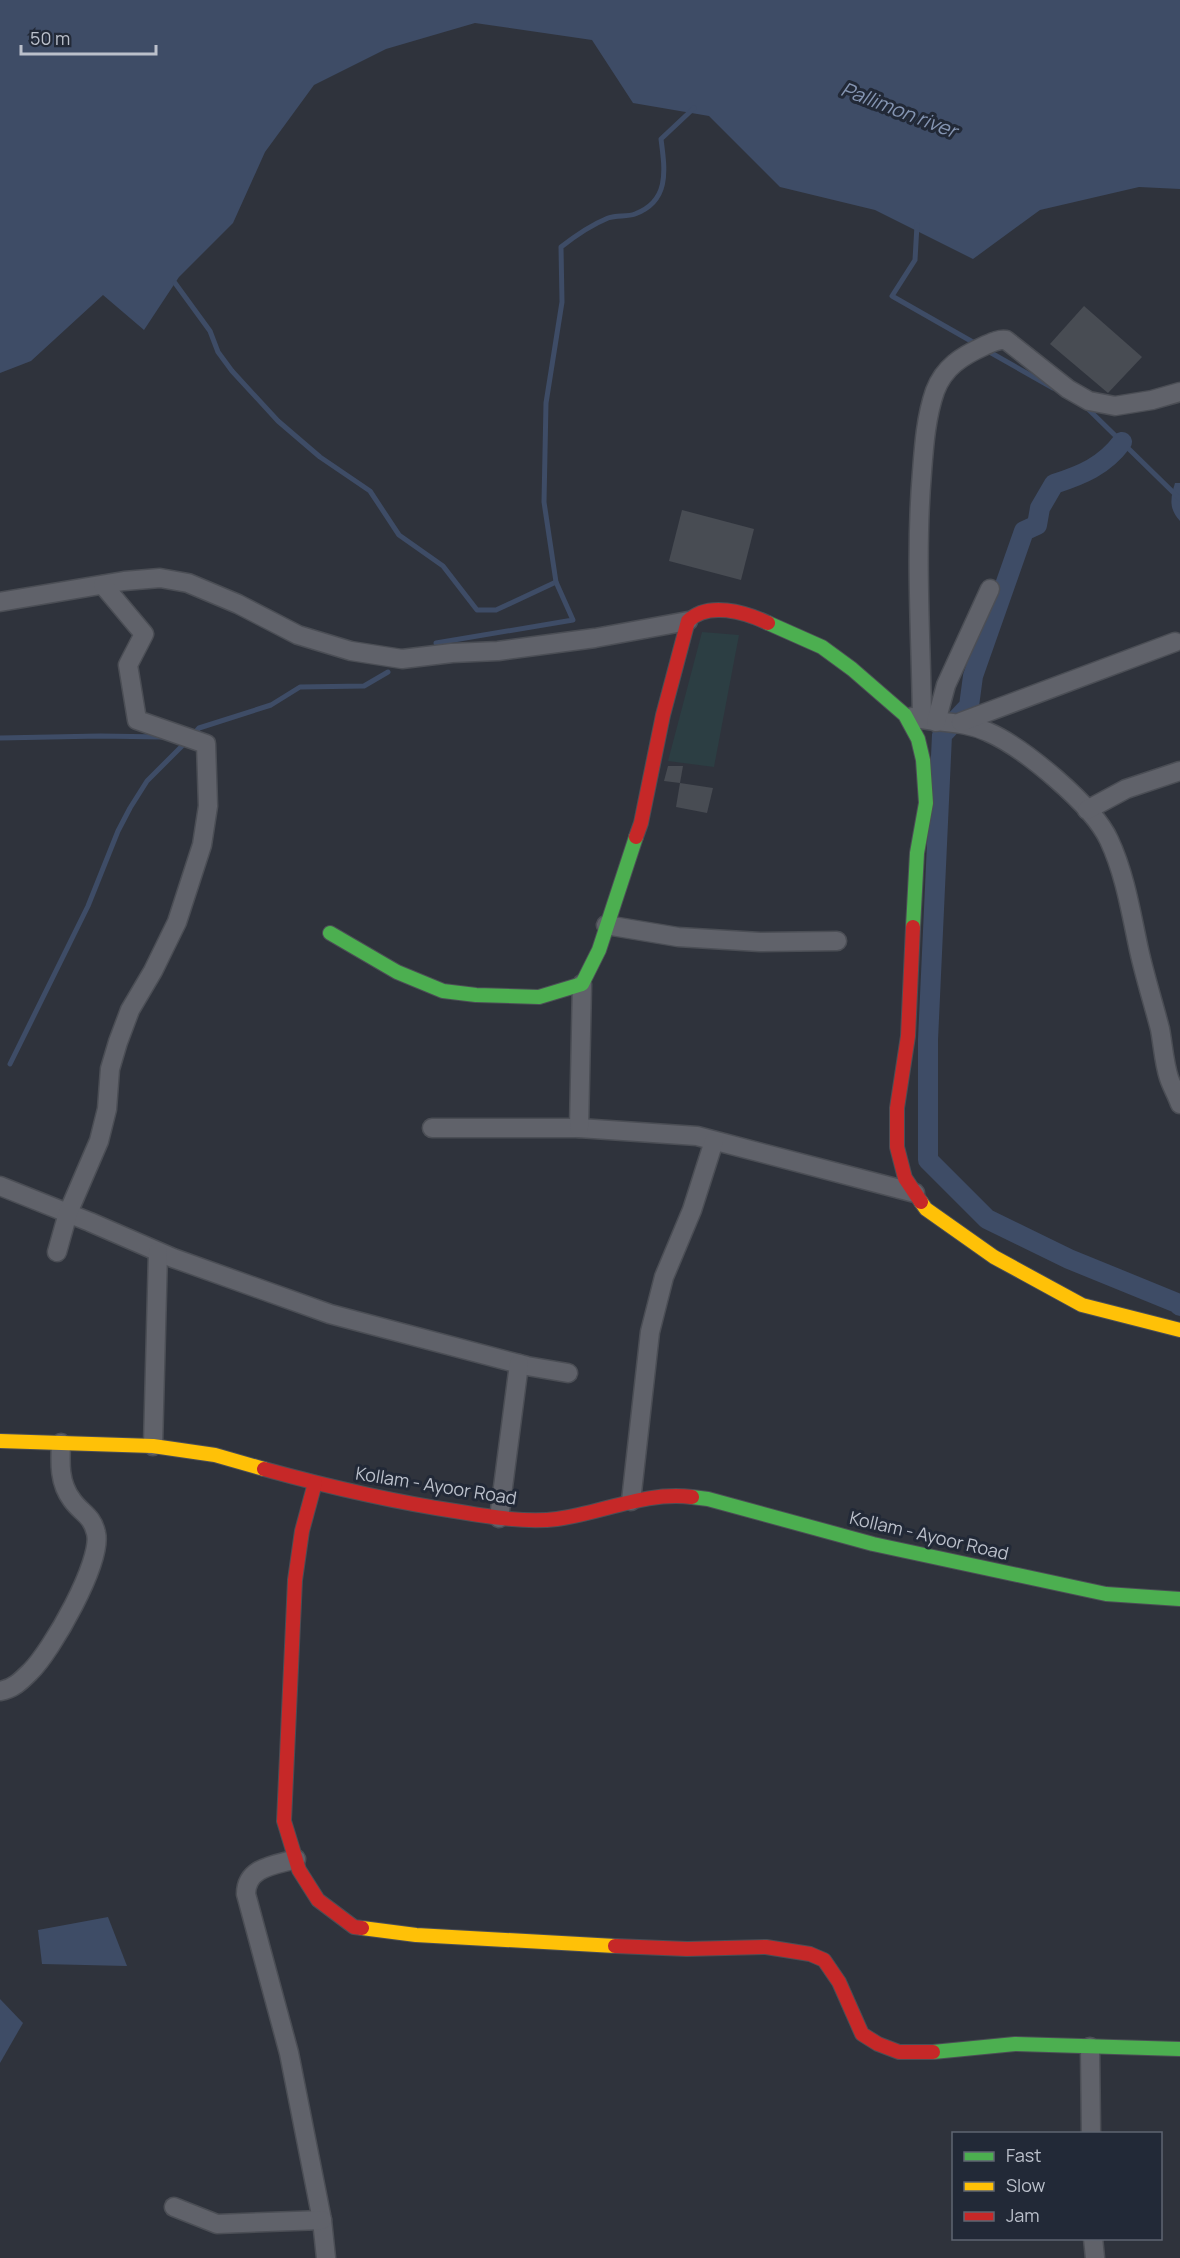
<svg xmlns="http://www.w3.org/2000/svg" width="1180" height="2258" font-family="Manrope,sans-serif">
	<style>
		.green { fill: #2c3e43 }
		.water { fill: #3e4c66 }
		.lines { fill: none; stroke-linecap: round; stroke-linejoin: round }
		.stream { stroke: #3e4c66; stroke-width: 5 }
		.canal { stroke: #3e4c66; stroke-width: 20 }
		.building { fill: #484c53 }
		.street-casing { stroke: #4b4e55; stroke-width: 21 }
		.fast-casing { stroke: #4b4e55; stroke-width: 16 }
		.slow-casing { stroke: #4b4e55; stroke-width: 16 }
		.jam-casing { stroke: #4b4e55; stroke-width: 16 }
		.street { stroke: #60626a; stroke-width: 18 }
		.fast { stroke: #4caf50; stroke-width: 14 }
		.slow { stroke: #ffc107; stroke-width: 14 }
		.jam { stroke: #c62828; stroke-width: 14 }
		.labels { text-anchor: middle; stroke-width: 6; stroke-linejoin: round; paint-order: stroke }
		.street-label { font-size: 18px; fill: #bbc0cb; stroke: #222937 }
		.water-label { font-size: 20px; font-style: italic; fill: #8494b1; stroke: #222937 }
	</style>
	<rect width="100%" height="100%" fill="#2f333c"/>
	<!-- green -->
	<polygon class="green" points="702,632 739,635 714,767 668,761"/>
	<!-- water -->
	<g class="water">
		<polygon points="0,0 1180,0 1180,189 1139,187 1040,210 973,259 875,210 780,187 709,116 633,103 592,40 475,23 386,49 314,85 265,152 233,223 179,277 144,330 103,295 31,361 0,373"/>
		<path d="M 1175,483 L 1180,483 L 1180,521 C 1169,509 1170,499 1175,483 Z"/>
		<polygon points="108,1917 127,1966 42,1964 38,1930"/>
		<polygon points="0,1999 23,2023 0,2063"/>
	</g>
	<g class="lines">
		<!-- stream -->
		<g class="stream">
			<polyline points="917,225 915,260 892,296 978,345"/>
			<polyline points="175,283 210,331 218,352 232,371 278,421 320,457 370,491 399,535 443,566 477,610 496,610 556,582"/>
			<polyline points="986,350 1053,388"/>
			<polyline points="1085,406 1180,499"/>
			<path d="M 436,643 L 573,620 L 556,582 L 544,502 L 546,403 L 562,302 L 561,247 C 575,236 591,225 608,218 C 617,215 627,217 635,214 C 670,201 665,170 661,139 L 694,108"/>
			<polyline points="193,735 199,728 271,705 300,687 364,686 388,672"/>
			<polyline points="0,738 100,736 163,737"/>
			<polyline points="10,1064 88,906 118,831 130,808 147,781 186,742"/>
		</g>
		<!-- canal -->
		<path class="canal" d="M 1122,442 C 1104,466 1082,475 1054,484 L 1040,508 L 1037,525 L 1024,531 L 973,676 L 969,706 L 942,735 L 928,1040 L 928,1160 L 987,1219 L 1069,1259 L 1177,1303 L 1180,1306"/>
	</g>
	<!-- building -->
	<g class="building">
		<polygon points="1084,306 1142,357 1108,393 1050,344"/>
		<polygon points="682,510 754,529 741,580 669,561"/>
		<polygon points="668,766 683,766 680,783 664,781"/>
		<polygon points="680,783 713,788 707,813 676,807"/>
	</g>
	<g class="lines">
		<!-- street casing -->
		<g class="street-casing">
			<g id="street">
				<polyline points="0,602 124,581 160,578 188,583 238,604 298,635 351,651 402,659 452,653 498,651 595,638 688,621"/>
				<path d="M 912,717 C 939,724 962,720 988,732 C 1023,747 1093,805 1109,840 C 1125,874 1131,913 1139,950 C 1145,977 1153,1002 1160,1029 C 1163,1045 1164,1063 1169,1078 C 1172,1087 1177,1095 1180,1104"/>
				<path d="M 922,719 C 921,637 915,554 922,472 C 924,445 926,417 935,391 C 944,367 962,356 984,346 C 991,343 998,339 1006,340 L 1068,389 L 1089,401 L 1115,406 L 1152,400 L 1180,392"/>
				<polyline points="936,722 946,685 990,589"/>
				<polyline points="961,722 1175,642"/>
				<polyline points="1087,810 1126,789 1180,771"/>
				<polyline points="606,925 678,937 760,942 837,941"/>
				<polyline points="432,1128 579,1128 697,1136 915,1193"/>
				<polyline points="579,1128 582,984"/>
				<polyline points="0,1186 90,1222 173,1258 330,1314 527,1366 568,1373"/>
				<polyline points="57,1252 68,1213 99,1141 107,1109 110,1069 118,1042 130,1010 153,971 177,922 202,845 208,806 206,744 137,720 128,665 144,634 103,585"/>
				<polyline points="153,1446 158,1252"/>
				<polyline points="631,1501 650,1332 664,1277 692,1210 714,1141"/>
				<polyline points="499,1518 519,1364"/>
				<path d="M 0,1691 C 13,1689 21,1681 30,1672 C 51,1652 103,1561 96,1533 C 92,1515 81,1513 72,1500 C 59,1483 60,1463 61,1443"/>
				<path d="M 296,1859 C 275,1865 246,1867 246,1894 L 289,2053 L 322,2220 L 326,2258"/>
				<polyline points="1090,2047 1091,2134"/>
				<polyline points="174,2207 217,2224 322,2220"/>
				<polyline points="1093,2238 1095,2258"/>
			</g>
		</g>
		<!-- fast casing -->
		<g class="fast-casing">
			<g id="fast">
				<polyline points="768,623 822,647 852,669 905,715 918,739 923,760 926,803 917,853 913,927"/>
				<polyline points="330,933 397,972 443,991 476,995 539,997 582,984 599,950 636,837"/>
				<polyline points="692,1497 708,1499 873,1544 1106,1594 1180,1599"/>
				<polyline points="933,2052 1015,2044 1180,2049"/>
			</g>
		</g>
		<!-- slow casing -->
		<g class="slow-casing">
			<g id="slow">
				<polyline points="921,1202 926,1209 994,1257 1082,1305 1180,1330"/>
				<polyline points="0,1441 153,1446 215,1455 264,1469"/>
				<polyline points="362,1928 416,1935 615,1946"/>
			</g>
		</g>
		<!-- jam casing -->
		<g class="jam-casing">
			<g id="jam">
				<path d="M 636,837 L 641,823 L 663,715 L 688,621 C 708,601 745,612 768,623"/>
				<polyline points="913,927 908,1036 897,1108 897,1147 905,1178 921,1202"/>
				<path d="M 264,1469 C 329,1487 394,1502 461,1512 C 491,1517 527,1523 557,1519 C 603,1513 645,1491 692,1497"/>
				<polyline points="315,1483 302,1531 295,1580 284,1821 299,1870 318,1900 354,1927 362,1928"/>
				<polyline points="615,1946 687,1949 766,1947 810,1954 824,1960 839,1982 862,2034 878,2044 899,2052 933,2052"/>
			</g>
		</g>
		<!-- street -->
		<use href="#street" class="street"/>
		<!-- fast -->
		<use href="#fast" class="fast"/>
		<!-- slow -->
		<use href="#slow" class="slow"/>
		<!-- jam -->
		<use href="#jam" class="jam"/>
	</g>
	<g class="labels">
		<!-- street labels -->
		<g class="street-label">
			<text transform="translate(436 1486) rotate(9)" y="6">Kollam - Ayoor Road</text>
			<text transform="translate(929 1536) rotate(13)" y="6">Kollam - Ayoor Road</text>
		</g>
		<!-- water labels -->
		<g class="water-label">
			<text transform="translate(899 110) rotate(21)" y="7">Pallimon river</text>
		</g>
	</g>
	<!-- legend -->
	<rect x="952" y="2132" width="210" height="108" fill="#222937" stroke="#5f6572" stroke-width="1.5"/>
	<rect x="964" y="2152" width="30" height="9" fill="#4caf50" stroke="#5f6572" stroke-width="1.5"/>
	<text x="1006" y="2162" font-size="18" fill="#bbc0cb">Fast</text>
	<rect x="964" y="2182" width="30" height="9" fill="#ffc107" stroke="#5f6572" stroke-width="1.5"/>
	<text x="1006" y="2192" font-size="18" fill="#bbc0cb">Slow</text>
	<rect x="964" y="2212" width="30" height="9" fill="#c62828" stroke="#5f6572" stroke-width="1.5"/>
	<text x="1006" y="2222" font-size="18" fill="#bbc0cb">Jam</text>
	<!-- scale -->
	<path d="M21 45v9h135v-9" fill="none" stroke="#bbc0cb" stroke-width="3"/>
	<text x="30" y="45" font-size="18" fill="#bbc0cb" stroke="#222937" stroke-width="4.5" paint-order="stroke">50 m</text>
</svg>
